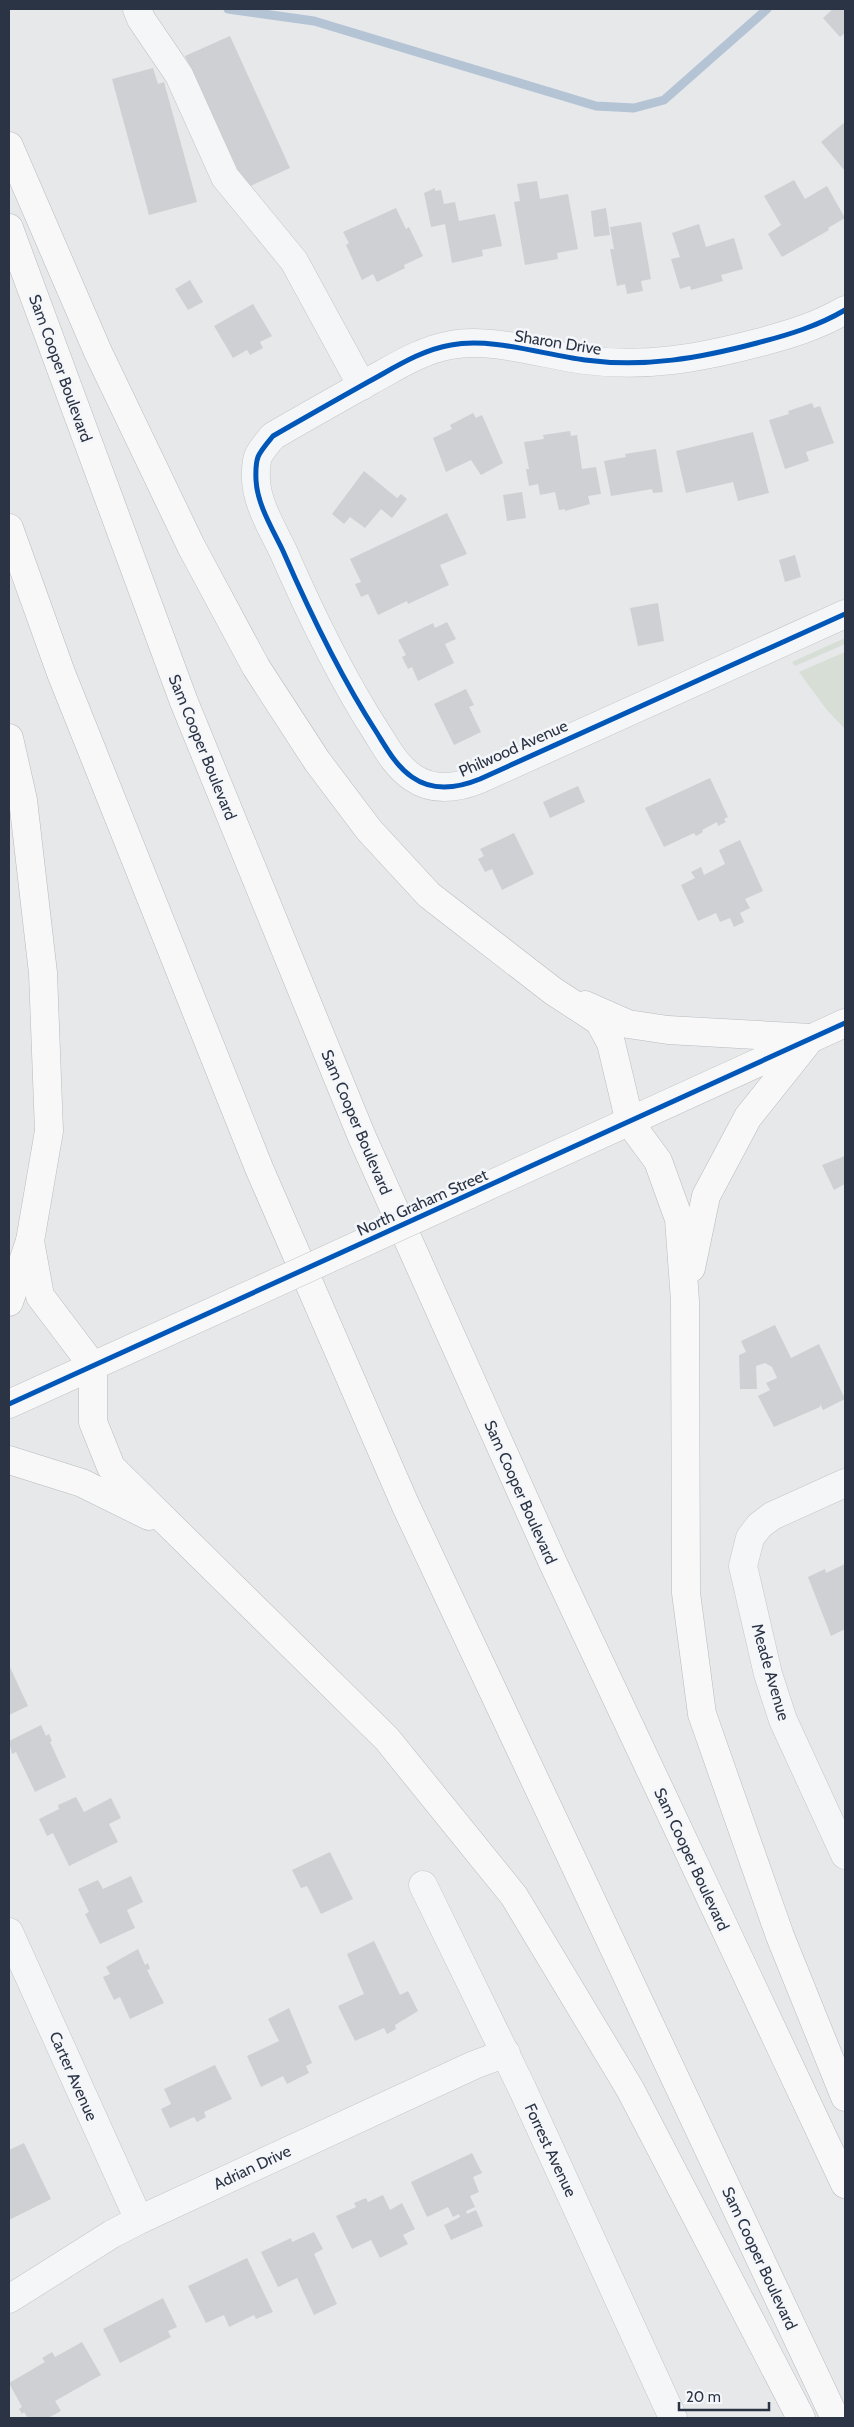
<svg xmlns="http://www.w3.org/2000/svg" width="854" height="2427" font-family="Cabin,sans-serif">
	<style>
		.green { fill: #d6ded6 }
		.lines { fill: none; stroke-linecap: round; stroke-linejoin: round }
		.stream { stroke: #b4c4d5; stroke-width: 9 }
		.building { fill: #ced0d3 }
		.minor-casing { stroke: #c4c6c8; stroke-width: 29 }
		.major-casing { stroke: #c2c5c8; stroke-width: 29 }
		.highway-casing { stroke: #b8bbbf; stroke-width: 29 }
		.minor { stroke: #f5f6f7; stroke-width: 28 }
		.major { stroke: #f8f8f8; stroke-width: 28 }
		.highway { stroke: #f8f8f8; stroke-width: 28 }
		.major-bridge-casing { stroke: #c2c5c8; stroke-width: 29; stroke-linecap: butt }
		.major-bridge { stroke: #f8f8f8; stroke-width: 28 }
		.cycleway-casing { stroke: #f4f6f9; stroke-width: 8 }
		.cycleway { stroke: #0057b8; stroke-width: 5 }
		.labels { text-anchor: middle; stroke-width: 5; stroke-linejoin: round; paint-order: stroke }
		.street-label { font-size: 16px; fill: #2b3445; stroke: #f4f6f9 }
	</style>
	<rect width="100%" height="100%" fill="#e6e8ea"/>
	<!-- green -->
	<g class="green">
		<polygon points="845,638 845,644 795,666 792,662"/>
		<polygon points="845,652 845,729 827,710 799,672"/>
	</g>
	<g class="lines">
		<!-- stream -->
		<polyline class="stream" points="228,9 314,21 596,106 634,108 664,100 767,9"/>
	</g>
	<!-- building -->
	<g class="building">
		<polygon points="833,9 845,9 845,33 840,37 823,18"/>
		<polygon points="230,36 290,168 246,188 185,56"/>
		<polygon points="153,68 158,84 164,82 197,202 149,215 112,79"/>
		<polygon points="845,122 845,171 821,142"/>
		<polygon points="794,180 805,199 827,186 845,218 828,228 829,230 782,257 768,234 781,225 764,196"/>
		<polygon points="537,181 540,199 568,194 578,249 557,253 558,259 525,265 514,202 520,201 517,184"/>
		<polygon points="435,188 435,191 441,190 444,204 455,202 459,221 495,214 502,246 482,250 483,256 452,263 445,224 431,227 424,193"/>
		<polygon points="396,208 406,229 409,227 423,256 404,265 405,268 377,282 373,274 362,280 346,245 349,243 343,232"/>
		<polygon points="606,208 610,235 594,237 591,211"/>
		<polygon points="641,222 651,279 641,281 643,291 627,294 625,284 617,286 610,249 614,249 610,227"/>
		<polygon points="699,224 706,247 734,238 743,269 721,275 723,281 691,290 690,286 680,289 671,259 680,257 672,233"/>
		<polygon points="190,280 203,302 188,310 175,289"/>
		<polygon points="253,304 272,336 260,342 263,348 250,355 247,350 233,358 214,326"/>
		<polygon points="812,403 814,408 820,406 834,443 806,452 809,461 785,469 769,420 789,414 788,411"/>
		<polygon points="473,413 476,418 482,415 503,463 481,475 471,460 446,472 433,438 452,429 450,425"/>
		<polygon points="570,431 571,436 577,435 582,469 596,467 601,494 588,496 590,504 565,511 565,509 559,510 555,492 540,495 538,484 529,486 526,469 529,469 524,442 544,439 543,435"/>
		<polygon points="753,432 769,493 738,501 733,482 686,493 676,451"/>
		<polygon points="656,449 663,492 653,493 652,489 611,496 604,461 626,457 625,454"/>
		<polygon points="364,471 397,498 401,494 407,499 392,518 381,509 365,528 350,517 344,524 332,514"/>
		<polygon points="522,492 526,518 507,521 503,495"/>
		<polygon points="447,513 467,554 440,565 449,585 408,604 407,601 378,615 368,594 361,597 355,584 361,582 350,559"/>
		<polygon points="795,555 801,577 785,582 779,560"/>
		<polygon points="658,603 664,641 638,646 630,608"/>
		<polygon points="447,622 456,639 445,644 454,663 418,681 412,667 408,669 402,657 406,655 398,640 433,623 435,628"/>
		<polygon points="466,689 474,705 469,707 481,732 454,745 434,704"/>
		<polygon points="710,778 728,817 724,819 726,822 718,826 717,822 702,830 703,832 696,836 694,833 664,847 645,808"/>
		<polygon points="578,786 585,802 550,818 543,802"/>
		<polygon points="514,833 534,874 502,890 492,869 485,872 478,859 484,856 480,849"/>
		<polygon points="740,840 763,891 745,899 750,908 740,913 744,922 734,927 730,918 720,922 716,913 698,921 681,885 695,878 691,872 701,867 704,875 725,864 719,850"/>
		<polygon points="845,1156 845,1184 834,1190 822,1165"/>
		<polygon points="775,1325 791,1358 819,1344 845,1399 823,1410 820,1404 820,1407 774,1427 758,1396 770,1390 766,1383 777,1378 772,1367 765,1363 756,1366 757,1389 740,1389 739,1355 746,1352 741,1341"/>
		<polygon points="845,1564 845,1629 831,1636 808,1577 825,1569 826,1573"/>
		<polygon points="9,1665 28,1706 9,1715"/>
		<polygon points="41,1725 46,1736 49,1734 52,1741 50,1742 66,1777 35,1792 16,1752 12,1754 9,1741"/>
		<polygon points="76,1797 84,1812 111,1798 121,1818 109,1824 118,1842 69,1866 53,1833 47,1836 39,1819 59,1809 58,1805"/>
		<polygon points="330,1852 353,1899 321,1914 307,1886 301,1888 292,1870"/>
		<polygon points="131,1876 143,1902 127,1910 135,1928 100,1944 85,1914 89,1912 78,1889 98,1880 103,1889"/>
		<polygon points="374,1941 400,1995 408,1991 418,2011 395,2025 396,2029 387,2034 384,2028 355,2041 338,2006 364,1994 347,1954"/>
		<polygon points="138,1949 145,1965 148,1963 150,1969 147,1970 164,2003 130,2019 120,1997 114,2000 103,1977 110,1974 106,1967"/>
		<polygon points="289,2008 312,2063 306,2066 309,2073 287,2084 283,2076 261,2087 247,2056 279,2041 268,2019"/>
		<polygon points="215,2065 232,2099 204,2112 206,2117 197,2122 194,2117 170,2128 161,2109 171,2104 164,2089"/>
		<polygon points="24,2143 51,2199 9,2220 9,2150"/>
		<polygon points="472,2153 482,2173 473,2177 479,2192 470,2196 475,2207 466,2211 467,2214 476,2210 483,2226 451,2240 444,2225 460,2217 459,2214 453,2217 448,2207 427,2217 411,2182"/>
		<polygon points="383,2195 390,2210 402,2203 415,2229 403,2235 408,2244 380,2258 371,2240 352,2249 336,2216 356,2207 354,2203 366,2198 368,2202"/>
		<polygon points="314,2232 323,2249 314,2254 337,2304 314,2315 297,2278 278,2287 261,2252 291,2238 292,2242"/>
		<polygon points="247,2258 273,2312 256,2319 254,2315 229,2327 224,2315 206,2323 188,2286"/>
		<polygon points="163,2298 177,2327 168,2331 171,2337 120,2363 103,2329"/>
		<polygon points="82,2342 101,2375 55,2401 61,2411 48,2418 28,2418 24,2412 22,2414 19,2409 22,2407 9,2383 45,2362 42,2358 52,2352 55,2357"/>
	</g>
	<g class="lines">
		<!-- minor casing -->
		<g class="minor-casing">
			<g id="minor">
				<polyline points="137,9 141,19 179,75 225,177 294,261 362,386"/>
				<path d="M 845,310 C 818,326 788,335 757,343 C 700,358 645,368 585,360 C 545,355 491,337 451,345 C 421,350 394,368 368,382 C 336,400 304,418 273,436 C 258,454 255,456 256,480 C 257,504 273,530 283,551 C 310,613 340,676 377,733 C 387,749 396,766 412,777 C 433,792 458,788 480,779 L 845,614"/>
				<polyline points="845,1483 772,1516 759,1526 750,1538 743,1566 768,1674 783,1720 845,1855"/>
				<polyline points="423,1885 522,2088 673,2418"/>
				<polyline points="9,1932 139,2220"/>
				<polyline points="9,2299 112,2234 139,2220 474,2065 506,2053"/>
			</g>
		</g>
		<!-- major casing -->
		<g class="major-casing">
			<g id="major">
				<polyline points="468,1195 845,1023"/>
				<polyline points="9,1404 236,1301"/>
			</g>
		</g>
		<!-- highway casing -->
		<g class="highway-casing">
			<g id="highway">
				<polyline points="9,146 98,352 191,546 256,667 317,761 369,830 429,895 553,991 599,1021 611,1043 630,1123 658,1161 679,1219 685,1301 686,1593 702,1714 780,1936 845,2097"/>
				<polyline points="9,228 184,702 362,1137 553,1563 845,2184"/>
				<polyline points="9,528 61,673 259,1168 405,1504 835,2418"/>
				<polyline points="9,738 23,800 43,973 49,1131 30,1241 9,1302"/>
				<polyline points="585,1005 628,1024 668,1030 811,1038"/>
				<polyline points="30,1241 40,1296 93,1366 93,1422 111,1467 387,1739 514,1896 630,2089 801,2418"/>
				<polyline points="691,1268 706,1196 748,1117 811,1038"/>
				<polyline points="9,1460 82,1483 149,1516"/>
			</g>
		</g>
		<!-- minor -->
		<use href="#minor" class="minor"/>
		<!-- major -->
		<use href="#major" class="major"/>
		<!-- highway -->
		<use href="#highway" class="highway"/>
		<!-- major-bridge casing -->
		<g class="major-bridge-casing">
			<polyline id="major-bridge" points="236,1301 468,1195"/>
		</g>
		<!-- major-bridge -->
		<use href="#major-bridge" class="major-bridge"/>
		<!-- cycleway casing -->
		<g class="cycleway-casing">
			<g id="cycleway">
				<path d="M 845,310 C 818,326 788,335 757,343 C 700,358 645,368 585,360 C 545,355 491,337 451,345 C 421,350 394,368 368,382 C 336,400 304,418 273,436 C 258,454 255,456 256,480 C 257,504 273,530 283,551 C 310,613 340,676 377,733 C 387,749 396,766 412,777 C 433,792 458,788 480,779 L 845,614"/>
				<polyline points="9,1404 845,1023"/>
			</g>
		</g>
		<!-- cycleway -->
		<use href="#cycleway" class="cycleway"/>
	</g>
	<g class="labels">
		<!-- street labels -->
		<g class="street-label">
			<text transform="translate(558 342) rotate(9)" y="6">Sharon Drive</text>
			<text transform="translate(61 368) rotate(70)" y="6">Sam Cooper Boulevard</text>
			<text transform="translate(203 747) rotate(68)" y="6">Sam Cooper Boulevard</text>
			<text transform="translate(513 748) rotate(-24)" y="6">Philwood Avenue</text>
			<text transform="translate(357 1122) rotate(67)" y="6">Sam Cooper Boulevard</text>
			<text transform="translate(422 1202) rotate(-24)" y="6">North Graham Street</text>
			<text transform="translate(521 1492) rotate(66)" y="6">Sam Cooper Boulevard</text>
			<text transform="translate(771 1672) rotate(74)" y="6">Meade Avenue</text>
			<text transform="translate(692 1859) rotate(65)" y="6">Sam Cooper Boulevard</text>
			<text transform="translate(74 2076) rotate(66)" y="6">Carter Avenue</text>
			<text transform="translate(551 2150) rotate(65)" y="6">Forrest Avenue</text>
			<text transform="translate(252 2167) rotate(-25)" y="6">Adrian Drive</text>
			<text transform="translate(760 2258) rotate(65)" y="6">Sam Cooper Boulevard</text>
		</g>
	</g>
	<!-- border -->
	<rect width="854" height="2427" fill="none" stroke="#2b3445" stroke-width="20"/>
	<!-- scale -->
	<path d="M679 2402v8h90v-8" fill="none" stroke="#2b3445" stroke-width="2.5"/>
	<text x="686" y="2402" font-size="15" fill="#2b3445" stroke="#f4f6f9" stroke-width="4" paint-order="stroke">20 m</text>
</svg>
